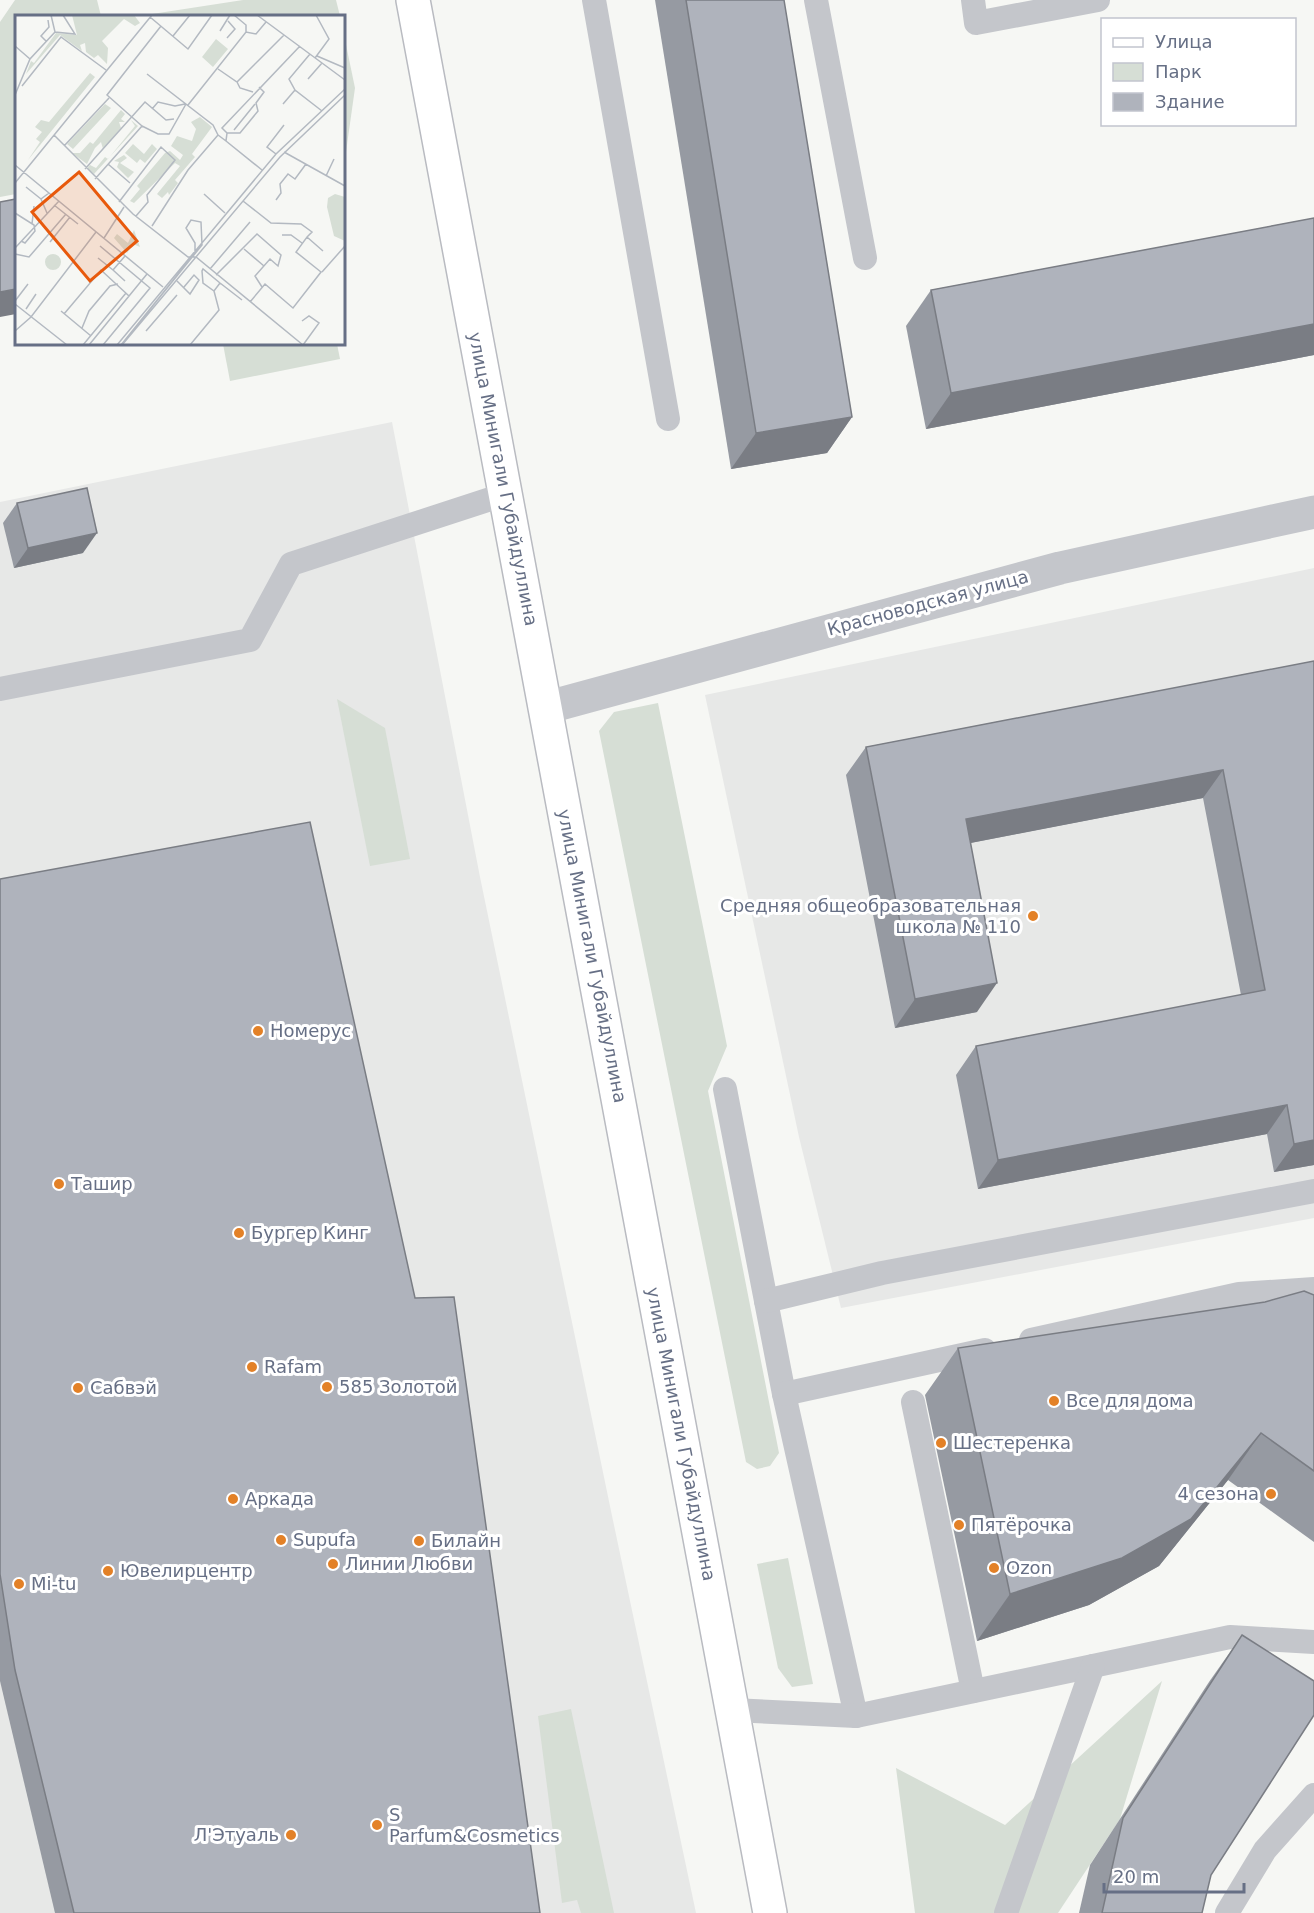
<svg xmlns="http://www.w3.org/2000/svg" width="1314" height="1913" font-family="'DejaVu Sans',sans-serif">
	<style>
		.built { fill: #e7e8e7 }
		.green { fill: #d6ded5 }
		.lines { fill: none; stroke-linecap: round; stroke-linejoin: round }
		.secondary-casing { stroke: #b9bbc1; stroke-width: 36 }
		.lane { stroke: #c4c6cb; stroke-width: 24 }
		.street { stroke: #c4c6cb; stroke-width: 33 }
		.secondary { stroke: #fff; stroke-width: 33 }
		.wall { fill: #969aa2 }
		.shaded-wall { fill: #7a7d84 }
		.building { fill: #afb3bc; stroke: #7a7d84; stroke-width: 1.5 }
		.poi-dot { fill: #e38127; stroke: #fff; stroke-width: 2 }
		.labels { text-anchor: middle; stroke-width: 6; stroke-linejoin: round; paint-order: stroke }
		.street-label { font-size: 18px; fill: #666f85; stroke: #fff }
		.poi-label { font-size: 18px; fill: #666f85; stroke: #fff; text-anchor: start }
		.inset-road { fill: none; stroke: #b3b9c1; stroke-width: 1.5 }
		.view { fill: #e8590c; fill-opacity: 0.15; stroke: #e8590c; stroke-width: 3 }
		.inset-edge { fill: none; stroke: #666f85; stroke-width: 3 }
	</style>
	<rect width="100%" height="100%" fill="#f6f7f4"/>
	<!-- built -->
	<g class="built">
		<polygon points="392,422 480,877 611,1511 696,1913 0,1913 0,502"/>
		<polygon points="1314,568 1314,1218 841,1308 799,1137 705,695"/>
	</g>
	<!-- green -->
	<g class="green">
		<polygon points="15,0 97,0 101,16 16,16 16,194 0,197 0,22"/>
		<polygon points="243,0 336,0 340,16 139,16"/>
		<polygon points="344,35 355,88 344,166"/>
		<polygon points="223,344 337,344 340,359 230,381"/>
		<polygon points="337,699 385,728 410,859 370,866"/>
		<polygon points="658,703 727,1046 708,1091 779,1453 770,1466 757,1469 746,1462 599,731 614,712"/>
		<polygon points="788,1558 813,1684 792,1687 778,1668 757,1564"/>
		<polygon points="1162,1681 1120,1819 1058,1913 915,1913 896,1768 1005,1825"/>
		<polygon points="571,1709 614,1913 581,1913 577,1900 562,1903 538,1716"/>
	</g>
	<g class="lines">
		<!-- secondary casing -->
		<g class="secondary-casing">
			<polyline id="secondary" points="413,0 770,1913"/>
		</g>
		<!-- lane -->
		<g class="lane">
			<polyline points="594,0 668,419"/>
			<polyline points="816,0 865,258"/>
			<polyline points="973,0 976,23 1098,0"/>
			<polyline points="0,689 250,640 291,564 506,494"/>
			<polyline points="725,1089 784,1394 856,1716"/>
			<polyline points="766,1301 882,1273 1314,1191"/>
			<polyline points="1031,1340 1239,1294 1314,1289"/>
			<polyline points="784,1394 985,1350"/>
			<polyline points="913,1402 973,1691"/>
			<polyline points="732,1710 856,1716 1230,1637 1314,1642"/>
			<polyline points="1006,1913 1093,1666"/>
			<polyline points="1227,1913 1265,1850 1314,1795"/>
		</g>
		<!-- street -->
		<polyline class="street" points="545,708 1060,568 1314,512"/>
		<!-- secondary -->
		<use href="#secondary" class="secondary"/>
	</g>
	<!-- wall -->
	<g class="wall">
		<polygon points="655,0 784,0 852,417 827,453 731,469"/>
		<polygon points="1314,218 1314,355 926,429 906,326 931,290"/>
		<polygon points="17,503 83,553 14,568 3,523"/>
		<polygon points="1314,661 1314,1165 1274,1172 1267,1134 978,1189 956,1075 976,1046 1241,995 1203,798 970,843 977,1012 895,1028 846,775 866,747"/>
		<polygon points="0,879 540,1913 55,1913 0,1681"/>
		<polygon points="1314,1295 1314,1542 1228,1480 1159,1566 1089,1605 977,1641 925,1395 958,1348"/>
		<polygon points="1242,1635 1211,1875 1202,1913 1079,1913 1090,1865 1209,1682"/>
	</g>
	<!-- shaded-wall -->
	<g class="shaded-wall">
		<polygon points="16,289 16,314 0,317 0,292"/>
		<polygon points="1314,324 1314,355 926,429 951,393"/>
		<polygon points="852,417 827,453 731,469 756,433"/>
		<polygon points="97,533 83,553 14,568 28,548"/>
		<polygon points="1223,770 1203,798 945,848 966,819"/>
		<polygon points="997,983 977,1012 895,1028 915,999"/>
		<polygon points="1287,1105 1267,1134 978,1189 998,1160"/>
		<polygon points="1314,1140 1314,1165 1274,1172 1294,1144"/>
		<polygon points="1261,1433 1228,1480 1159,1566 1089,1605 977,1641 1010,1594"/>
	</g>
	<!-- building -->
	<g class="building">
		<polygon points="686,0 784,0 852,417 756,433"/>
		<polygon points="16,199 16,289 0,292 0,202"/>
		<polygon points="1314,218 1314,324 951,393 931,290"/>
		<polygon points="87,488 97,533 28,548 17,503"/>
		<polygon points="1314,661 1314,1140 1294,1144 1287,1105 998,1160 976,1046 1265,990 1223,770 966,819 997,983 915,999 866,747"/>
		<polygon points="310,822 415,1298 454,1297 540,1913 74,1913 15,1670 0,1574 0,879"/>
		<polygon points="1304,1291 1314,1295 1314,1471 1261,1433 1191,1519 1122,1558 1010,1594 958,1348 1265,1302"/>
		<polygon points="1242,1635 1314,1681 1314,1715 1211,1875 1202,1913 1102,1913 1123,1818"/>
	</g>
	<!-- markers -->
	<g class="poi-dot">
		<circle cx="1033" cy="916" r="6"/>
		<circle cx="258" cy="1031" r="6"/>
		<circle cx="59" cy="1184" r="6"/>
		<circle cx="239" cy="1233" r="6"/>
		<circle cx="252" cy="1367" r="6"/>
		<circle cx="327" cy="1387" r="6"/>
		<circle cx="78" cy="1388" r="6"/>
		<circle cx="1054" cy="1401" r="6"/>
		<circle cx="941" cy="1443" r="6"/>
		<circle cx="1271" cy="1494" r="6"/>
		<circle cx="233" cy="1499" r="6"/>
		<circle cx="959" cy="1525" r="6"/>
		<circle cx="281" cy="1540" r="6"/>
		<circle cx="419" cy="1541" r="6"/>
		<circle cx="333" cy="1564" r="6"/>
		<circle cx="994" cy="1568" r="6"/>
		<circle cx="108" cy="1571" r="6"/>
		<circle cx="19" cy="1584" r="6"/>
		<circle cx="377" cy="1825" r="6"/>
		<circle cx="291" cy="1835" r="6"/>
	</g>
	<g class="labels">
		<!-- street labels -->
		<g class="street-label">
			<text transform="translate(503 479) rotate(79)" y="6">улица Минигали Губайдуллина</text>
			<text transform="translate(928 603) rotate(-15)" y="6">Красноводская улица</text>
			<text transform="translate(592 956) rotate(79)" y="6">улица Минигали Губайдуллина</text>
			<text transform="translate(681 1434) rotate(79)" y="6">улица Минигали Губайдуллина</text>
		</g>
		<!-- poi labels -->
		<g class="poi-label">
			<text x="1021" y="912" text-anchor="end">Средняя общеобразовательная<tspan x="1021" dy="21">школа № 110</tspan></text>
			<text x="270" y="1037">Номерус</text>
			<text x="71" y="1190">Ташир</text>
			<text x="251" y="1239">Бургер Кинг</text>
			<text x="264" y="1373">Rafam</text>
			<text x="339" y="1393">585 Золотой</text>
			<text x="90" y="1394">Сабвэй</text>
			<text x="1066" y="1407">Все для дома</text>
			<text x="953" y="1449">Шестеренка</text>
			<text x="1259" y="1500" text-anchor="end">4 сезона</text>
			<text x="245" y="1505">Аркада</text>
			<text x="971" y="1531">Пятёрочка</text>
			<text x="293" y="1546">Supufa</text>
			<text x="431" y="1547">Билайн</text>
			<text x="345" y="1570">Линии Любви</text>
			<text x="1006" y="1574">Ozon</text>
			<text x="120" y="1577">Ювелирцентр</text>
			<text x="31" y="1590">Mi-tu</text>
			<text x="389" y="1821">S<tspan x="389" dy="21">Parfum&amp;Cosmetics</tspan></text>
			<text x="279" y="1841" text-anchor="end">Л'Этуаль</text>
		</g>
	</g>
	<!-- overview -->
	<g transform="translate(15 15)">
		<rect width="330" height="330" fill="#f6f7f4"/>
		<path d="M 57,0 L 119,0 L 125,8 L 120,11 L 109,4 L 87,26 L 93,33 L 92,49 L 83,40 L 79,43 L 71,37 L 70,28 L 65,30 L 67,36 L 45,20 L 11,59 L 16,46 L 19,48 L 41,18 L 62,20 ZM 201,24 L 213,34 L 198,52 L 187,42 ZM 75,58 L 80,62 L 13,145 L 25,127 L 21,124 L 27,117 L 20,112 L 26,105 L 34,107 ZM 90,89 L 96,93 L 58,134 L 52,129 ZM 106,95 L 110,99 L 106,104 L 110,107 L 104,107 L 106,113 L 88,134 L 86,127 L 80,133 L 72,149 L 57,138 L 65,138 L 75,127 L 78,129 ZM 185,102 L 197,112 L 177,139 L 180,142 L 160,165 L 163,168 L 154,180 L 153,177 L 147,183 L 142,179 L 165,151 L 160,148 L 119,188 L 115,186 L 125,174 L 122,171 L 150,138 L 155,136 L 165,145 L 168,140 L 156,131 L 162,121 L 177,126 L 181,114 L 176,107 ZM 116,105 L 123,111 L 79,159 L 72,153 L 75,150 L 81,153 L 90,142 L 93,144 L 120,111 ZM 118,129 L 129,139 L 137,129 L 142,134 L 130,148 L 125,144 L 122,148 L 110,138 ZM 109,140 L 112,143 L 105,148 L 119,157 L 113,163 L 102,152 L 104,147 L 99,146 ZM 320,179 L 330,182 L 330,226 L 319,221 L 312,192 L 313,183 ZM 119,215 L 125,232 L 118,229 L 112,238 L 99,223 L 102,219 L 113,228 ZM30 247a8 8 0 1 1 16 0a8 8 0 1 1-16 0Z" fill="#d6ded5"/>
		<path class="inset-road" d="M 219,0 L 231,10 L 231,17M 242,0 L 330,65M 135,2 L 173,34 L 197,0M 205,16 L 215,0M 40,17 L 60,19 L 48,0M 158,21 L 175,0M 212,23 L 220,14 L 213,6M 31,26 L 26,21 L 34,12 L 33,5M 0,31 L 15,44M 295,39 L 274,64 L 280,75 L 307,96M 302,41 L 330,53M 300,43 L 314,24 L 301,0M 203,54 L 222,67 L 269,20M 132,59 L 198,110 L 203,120M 293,64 L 307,48M 222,67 L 225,73 L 238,77M 7,71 L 46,22 L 91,55M 0,80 L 15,44 L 40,17 L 36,0M 268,89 L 280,75M 173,90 L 231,17 L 241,19 L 251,7M 137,94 L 143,87 L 160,91 L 170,89M 127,111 L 143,119 L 154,119 L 171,89M 219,115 L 240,89M 212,118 L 225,118 L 243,96 L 241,88 L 249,77 L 244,72M 39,120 L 118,199 L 173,242 L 181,242 L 288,330M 49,131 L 94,83M 269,137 L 330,171M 261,139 L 252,132 L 269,110M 93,149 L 115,168M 0,150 L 148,272M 70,154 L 130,87 L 151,105 L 159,104M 247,155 L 211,126 L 212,118 L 207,113 L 285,31M 311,161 L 319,144M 80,164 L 127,111 L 92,80 L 146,11M 0,168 L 137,0M 11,172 L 26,184M 189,179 L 210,198M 261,185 L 266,178 L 265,169 L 273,159 L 280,164 L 291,149M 228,186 L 256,208 L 286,209 L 297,217 L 292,222M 104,187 L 146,132 L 160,145 L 132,180 L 133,187 L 121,201M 39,190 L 63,209M 0,198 L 19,210 L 20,216 L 10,228 L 6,226M 32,198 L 26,184 L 34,178M 17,209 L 19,191M 137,211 L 173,155 L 203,120 L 211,126M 267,220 L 276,220 L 287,228M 89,223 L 109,192M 35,227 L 55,202M 85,231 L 135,273 L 88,330M 0,233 L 44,186M 229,234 L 249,251M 0,239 L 14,242 L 51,199M 110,241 L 98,255 L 110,266M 83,243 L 98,255M 195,254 L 235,207M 307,257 L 330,231M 201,260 L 242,219 L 266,240 L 263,251 L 255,244 L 240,261 L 247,272M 162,266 L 175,279 L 184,265 L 179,260 L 169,272M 205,268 L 199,276 L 188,268 L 187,256 L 188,254 L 205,268 L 227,285M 0,286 L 13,269M 235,287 L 250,269 L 278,293 L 306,257 L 281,237 L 292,222 L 308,236M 0,289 L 52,330M 11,294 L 21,279M 46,296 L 76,321M 49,299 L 86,255 L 114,281M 287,306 L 294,301 L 304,308 L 288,330M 67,313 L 74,296 L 95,271 L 103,269M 0,316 L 16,302 L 81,217M 131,316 L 162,280M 68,330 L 111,278M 74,330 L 132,259M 102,330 L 261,139 L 330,74M 106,330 L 180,238 L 180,228 L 171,213 L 176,205 L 186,207 L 187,230 L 106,330M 107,330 L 265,142 L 330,80M 175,330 L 204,295 L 199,276"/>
		<path class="view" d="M 64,157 L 122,226 L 75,266 L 17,197 Z"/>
		<rect width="330" height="330" class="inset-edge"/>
	</g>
	<!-- legend -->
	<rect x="1101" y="18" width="195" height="108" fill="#ffffff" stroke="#c2c5ce" stroke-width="1.5"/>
	<rect x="1113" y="38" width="30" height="9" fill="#ffffff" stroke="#c2c5ce" stroke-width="1.5"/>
	<text x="1155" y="48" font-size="18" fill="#666f85">Улица</text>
	<rect x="1113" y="63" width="30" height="18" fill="#d6ded5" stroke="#c2c5ce" stroke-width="1.5"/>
	<text x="1155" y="78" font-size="18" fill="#666f85">Парк</text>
	<rect x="1113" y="93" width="30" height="18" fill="#afb3bc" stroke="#c2c5ce" stroke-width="1.5"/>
	<text x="1155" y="108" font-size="18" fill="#666f85">Здание</text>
	<!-- scale -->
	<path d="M1104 1883v9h140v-9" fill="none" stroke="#666f85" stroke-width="3"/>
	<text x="1113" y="1883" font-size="18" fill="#666f85" stroke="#ffffff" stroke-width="4.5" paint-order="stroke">20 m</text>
</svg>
